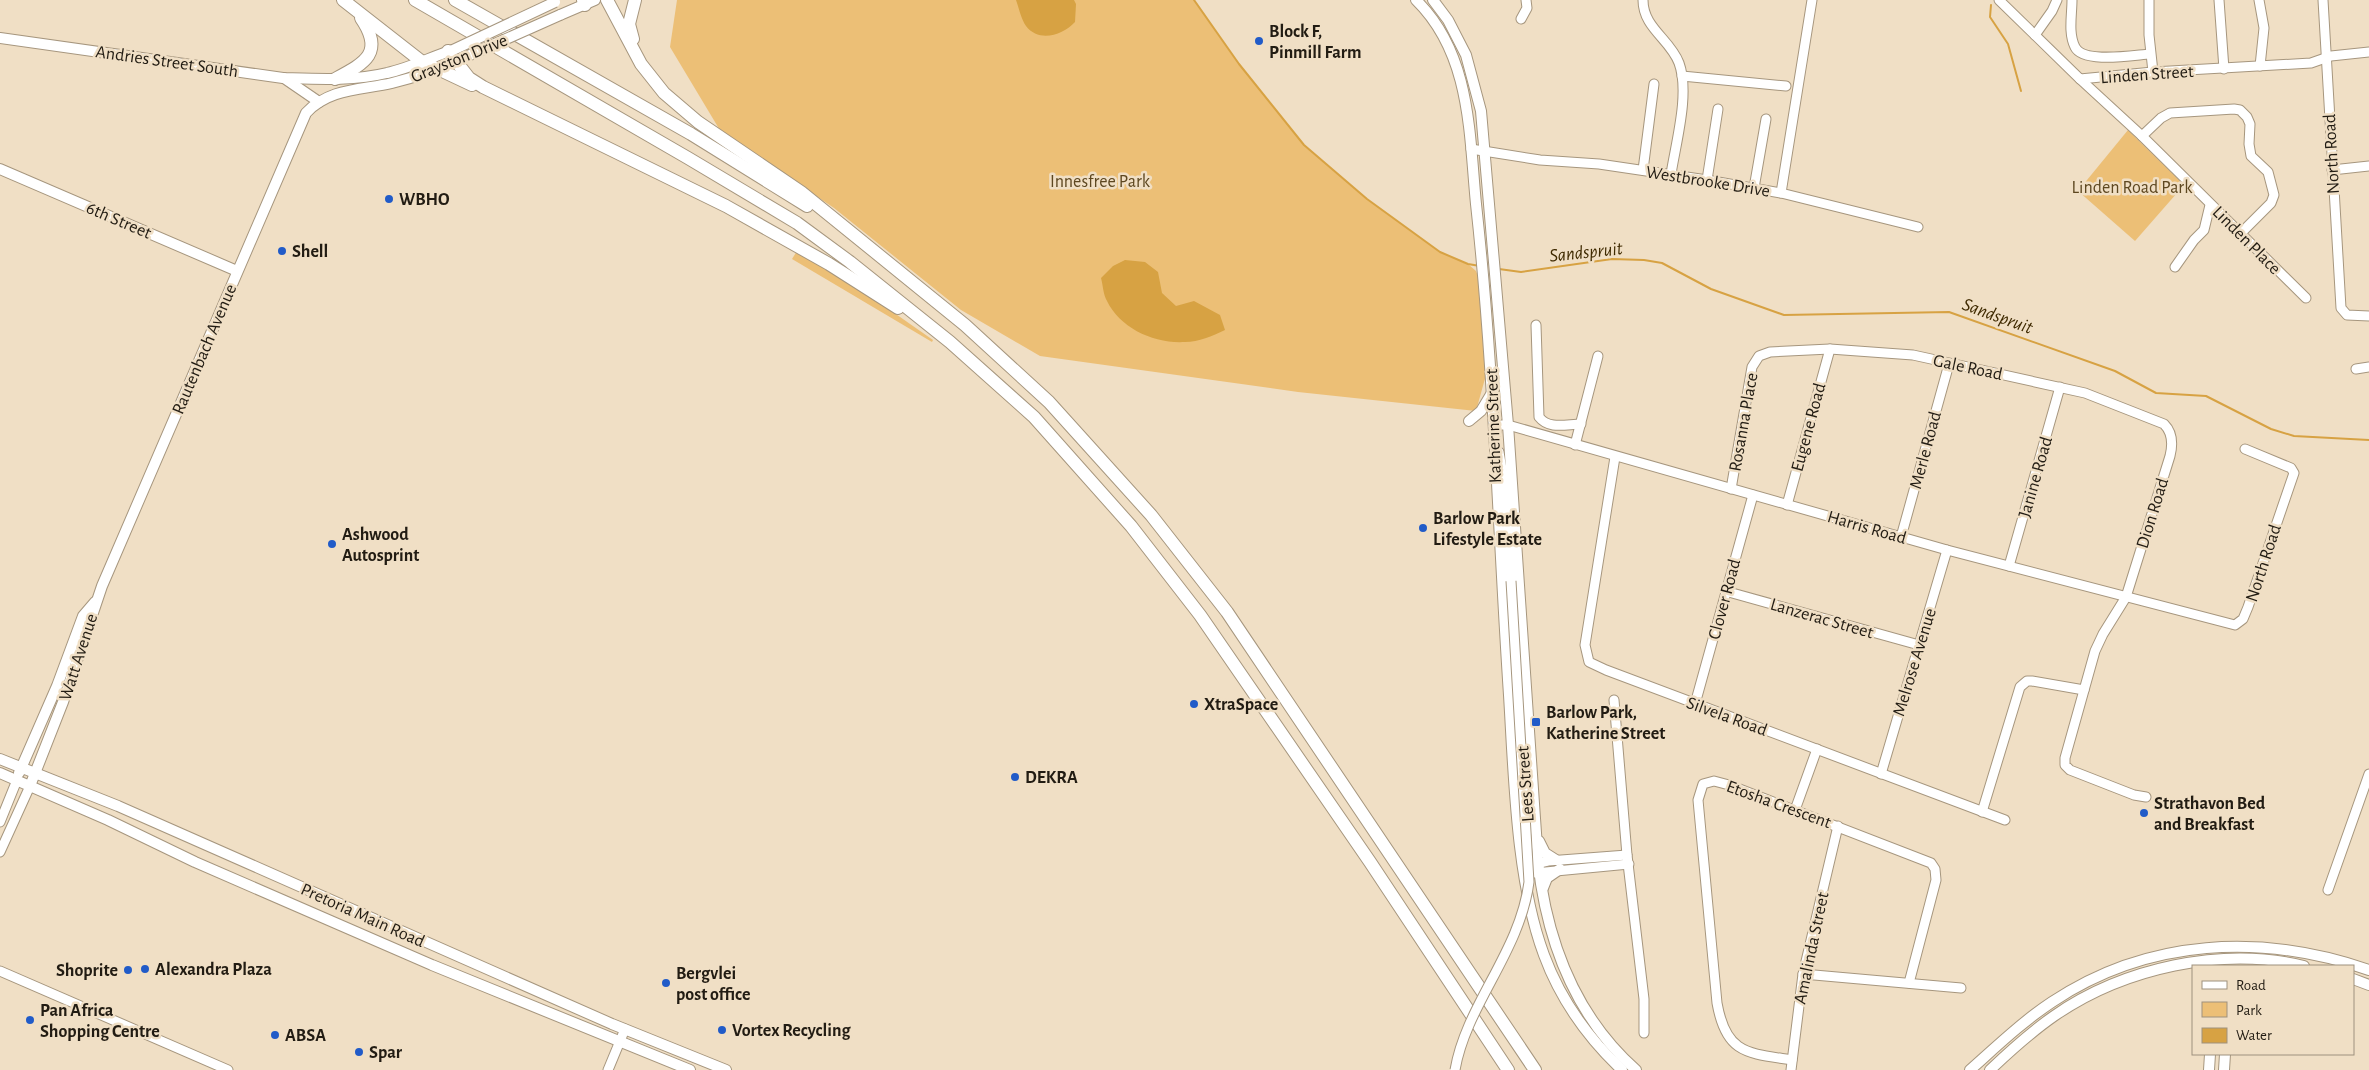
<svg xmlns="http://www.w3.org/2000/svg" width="2369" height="1070" font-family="'Alegreya Sans',sans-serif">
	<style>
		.green { fill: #ecbf76 }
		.water { fill: #d7a243 }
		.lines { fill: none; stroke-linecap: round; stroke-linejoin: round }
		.stream { stroke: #d7a243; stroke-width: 2 }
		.minor-casing { stroke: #a6967e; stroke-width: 11 }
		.major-casing { stroke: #a6967e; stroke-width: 12 }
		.highway-casing { stroke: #a6967e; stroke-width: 14 }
		.minor { stroke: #fff; stroke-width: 9 }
		.major { stroke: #fff; stroke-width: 10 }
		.highway { stroke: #fff; stroke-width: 12 }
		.minor-bridge-casing { stroke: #a6967e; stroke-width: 11; stroke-linecap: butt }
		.major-bridge-casing { stroke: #a6967e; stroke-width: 12; stroke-linecap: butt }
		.minor-bridge { stroke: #fff; stroke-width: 9 }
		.major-bridge { stroke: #fff; stroke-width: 10 }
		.poi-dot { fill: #215bc8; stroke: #f0dfc5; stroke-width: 2 }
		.labels { text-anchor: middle; stroke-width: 5; stroke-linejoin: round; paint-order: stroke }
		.poi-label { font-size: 18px; font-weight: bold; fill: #221c13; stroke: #f0dfc5; text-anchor: start }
		.street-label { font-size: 18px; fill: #221c13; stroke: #f0dfc5 }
		.park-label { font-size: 18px; fill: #5d4720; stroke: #f0dfc5 }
		.water-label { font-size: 19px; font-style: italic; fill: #3f2a00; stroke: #f0dfc5 }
	</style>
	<rect width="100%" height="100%" fill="#f0dfc5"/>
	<!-- green -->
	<g class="green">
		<polygon points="677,0 1194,0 1239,64 1304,145 1367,199 1440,252 1468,264 1476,271 1481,284 1486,375 1476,411 1298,392 1040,356 961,310 834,208 721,132 670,47"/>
		<polygon points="2128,130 2184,185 2135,241 2078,191"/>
		<polygon points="797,251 880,303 933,340 932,342 792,259"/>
	</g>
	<!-- water -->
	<g class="water">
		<path d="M 1016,0 L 1074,0 L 1076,4 L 1075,22 C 1063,35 1039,43 1026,26 C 1021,19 1019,8 1016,0 Z"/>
		<path d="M 1125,260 L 1145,262 L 1158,272 L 1162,293 L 1176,306 L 1194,301 L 1220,315 L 1225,330 C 1212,336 1199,342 1185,342 C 1154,344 1120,328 1107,301 C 1103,294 1103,285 1101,278 L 1113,266 Z"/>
	</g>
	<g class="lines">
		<!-- stream -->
		<g class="stream">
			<polyline points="1194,0 1239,64 1304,145 1367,199 1440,252 1468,264 1480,266"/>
			<polyline points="1991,5 1990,17 2008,44 2021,91"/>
			<polyline points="1499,269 1521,272 1612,259 1644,260 1662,263 1711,289 1784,315 1949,312 2115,371 2156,393 2206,396 2271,429 2294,436 2369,440"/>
		</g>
		<!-- minor casing -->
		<g class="minor-casing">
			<g id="minor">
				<path d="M 1643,0 C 1643,28 1670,39 1679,63 C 1690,93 1676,142 1671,174"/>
				<polyline points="1999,0 2080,79 2153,72 2311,63 2331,56 2369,52"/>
				<path d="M 2072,0 C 2072,15 2068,33 2075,47 C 2083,64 2134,55 2150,54"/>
				<polyline points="2149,0 2149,35 2153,72"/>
				<polyline points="2219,0 2224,69"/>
				<polyline points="2259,0 2264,28 2260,66"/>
				<polyline points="2323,0 2341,308 2347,315 2369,316"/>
				<polyline points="1521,19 1527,8 1526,0"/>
				<polyline points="2035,35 2052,11 2057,0"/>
				<polyline points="1682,76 1786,86"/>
				<polyline points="2080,79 2142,136 2306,298"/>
				<polyline points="2142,136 2161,118 2170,113 2234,109 2240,110 2247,117 2250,124 2249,144 2251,156 2268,172 2274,195 2271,203 2240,234"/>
				<polyline points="1471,149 1540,160 1599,164 1707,180 1781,193 1918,227"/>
				<polyline points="1643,170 1654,84"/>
				<polyline points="2332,170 2369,166"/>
				<polyline points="1707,180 1718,109"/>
				<polyline points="1754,188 1766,119"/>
				<polyline points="1781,193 1812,0"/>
				<polyline points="2175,267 2194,240 2204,230 2210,205"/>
				<path d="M 1536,325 L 1539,417 C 1549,430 1567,424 1581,424"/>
				<polyline points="2356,369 2369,367"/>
				<polyline points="1496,432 1495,425 1508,425 1947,550 2235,625 2243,619 2248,607 2294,473 2291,468 2245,449"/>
				<polyline points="1575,445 1598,356"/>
				<polyline points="1499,452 1505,486 1511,581"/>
				<polyline points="1615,457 1585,645 1589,662 1606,670 2005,820"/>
				<path d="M 1731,489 L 1752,367 L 1759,356 L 1770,352 L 1830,349 L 1913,355 L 2085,393 L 2164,424 C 2173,433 2173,444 2170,456 L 2126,597 L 2103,634 L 2095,651 L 2065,758 L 2065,765 L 2070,770 L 2134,795 L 2146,797"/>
				<polyline points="1787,505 1830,349"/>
				<polyline points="1901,537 1949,364"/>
				<polyline points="2009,566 2060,387"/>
				<polyline points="1725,591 1919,645"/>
				<polyline points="1614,700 1627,855 1644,999 1644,1033"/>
				<polyline points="1695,704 1753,495"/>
				<polyline points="1881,774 1947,550"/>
				<polyline points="1795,810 1817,749"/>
				<polyline points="1982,812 2020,687 2027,681 2032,681 2084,690"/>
				<polyline points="0,822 17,780"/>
				<polyline points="0,852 30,786"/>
				<polyline points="1523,867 1548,861 1627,855"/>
				<polyline points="1535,873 1629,864"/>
				<polyline points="2328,890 2369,774"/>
				<polyline points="0,971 228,1070"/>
				<polyline points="1803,974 1961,988"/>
				<path d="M 1792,1060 C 1747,1053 1726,1054 1717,1003 L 1698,800 L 1703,784 L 1714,781 L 1729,785 L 1931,863 L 1935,869 L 1936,880 L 1909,983"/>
				<polyline points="608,1070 625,1029"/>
				<polyline points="1791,1070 1803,974 1838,826"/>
			</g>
		</g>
		<!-- major casing -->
		<g class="major-casing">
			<g id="major">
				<path d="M 1416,0 C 1471,54 1469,132 1476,204 C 1494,367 1498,531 1509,695 C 1514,776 1516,880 1544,955 C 1561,1001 1587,1037 1622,1070"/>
				<path d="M 1433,0 L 1448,20 L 1466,55 L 1481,111 L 1508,425 L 1538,862 C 1547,941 1575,1016 1636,1070"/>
				<polyline points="560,15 595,0"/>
				<path d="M 0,38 L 283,78 C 318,79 354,81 387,73 C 410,68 431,57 453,50"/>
				<polyline points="284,78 319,102"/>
				<polyline points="0,169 237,271"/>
				<polyline points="1469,421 1481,411 1493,391"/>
				<polyline points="0,759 118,806 612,1024 726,1070"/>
				<polyline points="0,773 108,820 195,862 432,965 690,1070"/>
				<polyline points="19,773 57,686 83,616 95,602"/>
				<path d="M 30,786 L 63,702 L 102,586 L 306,113 C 329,88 362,90 392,83 C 416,77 439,69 461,59"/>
				<polyline points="1539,841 1545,853 1556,860"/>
				<polyline points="1543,888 1547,878 1560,869"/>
				<polyline points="2353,979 2369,985"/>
				<path d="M 1970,1070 C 1997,1046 2022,1022 2052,1002 C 2148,938 2262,933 2369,970"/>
				<path d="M 1990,1070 C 2010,1051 2031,1032 2054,1016 C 2123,968 2222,946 2304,966"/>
				<polyline points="2209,1070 2210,1054"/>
				<polyline points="2224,1070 2225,1054"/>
			</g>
		</g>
		<!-- highway casing -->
		<g class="highway-casing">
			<g id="highway">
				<polyline points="343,0 421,61 472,85"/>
				<polyline points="415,0 688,158 797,223 850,262 950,342 1034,417 1131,526 1200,615 1370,862 1508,1070"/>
				<polyline points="455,0 691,134 807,206"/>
				<polyline points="583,0 585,5"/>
				<polyline points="607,0 641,64 664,93 698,122 801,192 965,325 1049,402 1151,515 1227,612 1535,1070"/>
				<polyline points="633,39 629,24 635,0"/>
				<polyline points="448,51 469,78 483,87 726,206 829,264 898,308"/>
				<path d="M 335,79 C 365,63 385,53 361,18"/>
			</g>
		</g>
		<!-- minor -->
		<use href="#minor" class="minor"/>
		<!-- major -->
		<use href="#major" class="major"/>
		<!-- highway -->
		<use href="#highway" class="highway"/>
		<!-- minor-bridge casing -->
		<g class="minor-bridge-casing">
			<path id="minor-bridge" d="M 1455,1070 C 1466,1005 1520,952 1529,882 L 1511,581"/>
		</g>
		<!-- major-bridge casing -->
		<g class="major-bridge-casing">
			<g id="major-bridge">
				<polyline points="453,50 555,2"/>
				<polyline points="461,59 560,15"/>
			</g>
		</g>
		<!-- minor-bridge -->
		<use href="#minor-bridge" class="minor-bridge"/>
		<!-- major-bridge -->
		<use href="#major-bridge" class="major-bridge"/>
	</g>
	<!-- markers -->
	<g class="poi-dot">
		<circle cx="1259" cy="41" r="5"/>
		<circle cx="389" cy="199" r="5"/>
		<circle cx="282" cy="251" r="5"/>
		<circle cx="1423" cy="528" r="5"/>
		<circle cx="332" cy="544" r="5"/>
		<circle cx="1194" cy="704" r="5"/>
		<rect x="1531" y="717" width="10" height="10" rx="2.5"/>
		<circle cx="1015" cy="777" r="5"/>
		<circle cx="2144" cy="813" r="5"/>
		<circle cx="145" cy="969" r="5"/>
		<circle cx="128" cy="970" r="5"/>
		<circle cx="666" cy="983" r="5"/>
		<circle cx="30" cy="1020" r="5"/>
		<circle cx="722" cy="1030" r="5"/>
		<circle cx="275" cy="1035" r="5"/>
		<circle cx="359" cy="1052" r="5"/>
	</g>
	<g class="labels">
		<!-- poi labels -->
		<g class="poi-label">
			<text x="1269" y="37">Block F,<tspan x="1269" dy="21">Pinmill Farm</tspan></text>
			<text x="399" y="205">WBHO</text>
			<text x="292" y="257">Shell</text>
			<text x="1433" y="524">Barlow Park<tspan x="1433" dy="21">Lifestyle Estate</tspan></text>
			<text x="342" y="540">Ashwood<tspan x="342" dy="21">Autosprint</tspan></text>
			<text x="1204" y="710">XtraSpace</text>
			<text x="1546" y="718">Barlow Park,<tspan x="1546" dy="21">Katherine Street</tspan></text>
			<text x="1025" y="783">DEKRA</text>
			<text x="2154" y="809">Strathavon Bed<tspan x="2154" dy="21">and Breakfast</tspan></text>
			<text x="155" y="975">Alexandra Plaza</text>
			<text x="118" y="976" text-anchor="end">Shoprite</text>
			<text x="676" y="979">Bergvlei<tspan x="676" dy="21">post office</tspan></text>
			<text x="40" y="1016">Pan Africa<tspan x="40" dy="21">Shopping Centre</tspan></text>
			<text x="732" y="1036">Vortex Recycling</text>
			<text x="285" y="1041">ABSA</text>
			<text x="369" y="1058">Spar</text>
		</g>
		<!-- street labels -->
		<g class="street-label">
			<text transform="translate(459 58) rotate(-22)" y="6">Grayston Drive</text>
			<text transform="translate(167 61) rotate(8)" y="6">Andries Street South</text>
			<text transform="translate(2147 74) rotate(-4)" y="6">Linden Street</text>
			<text transform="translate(2331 154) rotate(-93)" y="6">North Road</text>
			<text transform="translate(1708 181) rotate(9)" y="6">Westbrooke Drive</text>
			<text transform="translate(119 220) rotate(23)" y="6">6th Street</text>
			<text transform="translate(2247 240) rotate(45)" y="6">Linden Place</text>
			<text transform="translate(204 349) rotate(-67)" y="6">Rautenbach Avenue</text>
			<text transform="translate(1968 367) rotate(12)" y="6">Gale Road</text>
			<text transform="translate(1743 422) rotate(-80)" y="6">Rosanna Place</text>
			<text transform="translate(1493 426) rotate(-92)" y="6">Katherine Street</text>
			<text transform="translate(1808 427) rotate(-75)" y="6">Eugene Road</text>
			<text transform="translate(1925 450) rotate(-75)" y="6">Merle Road</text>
			<text transform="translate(2035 477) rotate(-74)" y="6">Janine Road</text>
			<text transform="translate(2152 513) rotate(-73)" y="6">Dion Road</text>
			<text transform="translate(1867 527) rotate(16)" y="6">Harris Road</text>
			<text transform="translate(2263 563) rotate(-72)" y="6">North Road</text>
			<text transform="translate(1724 599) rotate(-75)" y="6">Clover Road</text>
			<text transform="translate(1822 618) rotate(16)" y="6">Lanzerac Street</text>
			<text transform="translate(78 657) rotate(-72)" y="6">Watt Avenue</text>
			<text transform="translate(1914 662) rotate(-73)" y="6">Melrose Avenue</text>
			<text transform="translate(1727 716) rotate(20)" y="6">Silvela Road</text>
			<text transform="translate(1525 784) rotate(-94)" y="6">Lees Street</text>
			<text transform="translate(1779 804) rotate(20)" y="6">Etosha Crescent</text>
			<text transform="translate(363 915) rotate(24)" y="6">Pretoria Main Road</text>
			<text transform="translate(1811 948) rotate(-78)" y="6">Amalinda Street</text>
		</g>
		<!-- park labels -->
		<g class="park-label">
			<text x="1100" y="187">Innesfree Park</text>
			<text x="2132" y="193">Linden Road Park</text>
		</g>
		<!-- water labels -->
		<g class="water-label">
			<text transform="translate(1586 251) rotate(-6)" y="7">Sandspruit</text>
			<text transform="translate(1998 315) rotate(20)" y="7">Sandspruit</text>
		</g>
	</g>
	<!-- legend -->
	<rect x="2192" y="965" width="162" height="90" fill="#f0dfc5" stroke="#9e917e"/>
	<rect x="2202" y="981" width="25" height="8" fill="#ffffff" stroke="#9e917e"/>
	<text x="2236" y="990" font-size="15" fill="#221c13">Road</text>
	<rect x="2202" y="1002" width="25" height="15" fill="#ecbf76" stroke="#9e917e"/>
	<text x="2236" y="1015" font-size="15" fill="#221c13">Park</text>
	<rect x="2202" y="1028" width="25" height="15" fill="#d7a243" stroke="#9e917e"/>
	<text x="2236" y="1040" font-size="15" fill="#221c13">Water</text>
</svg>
